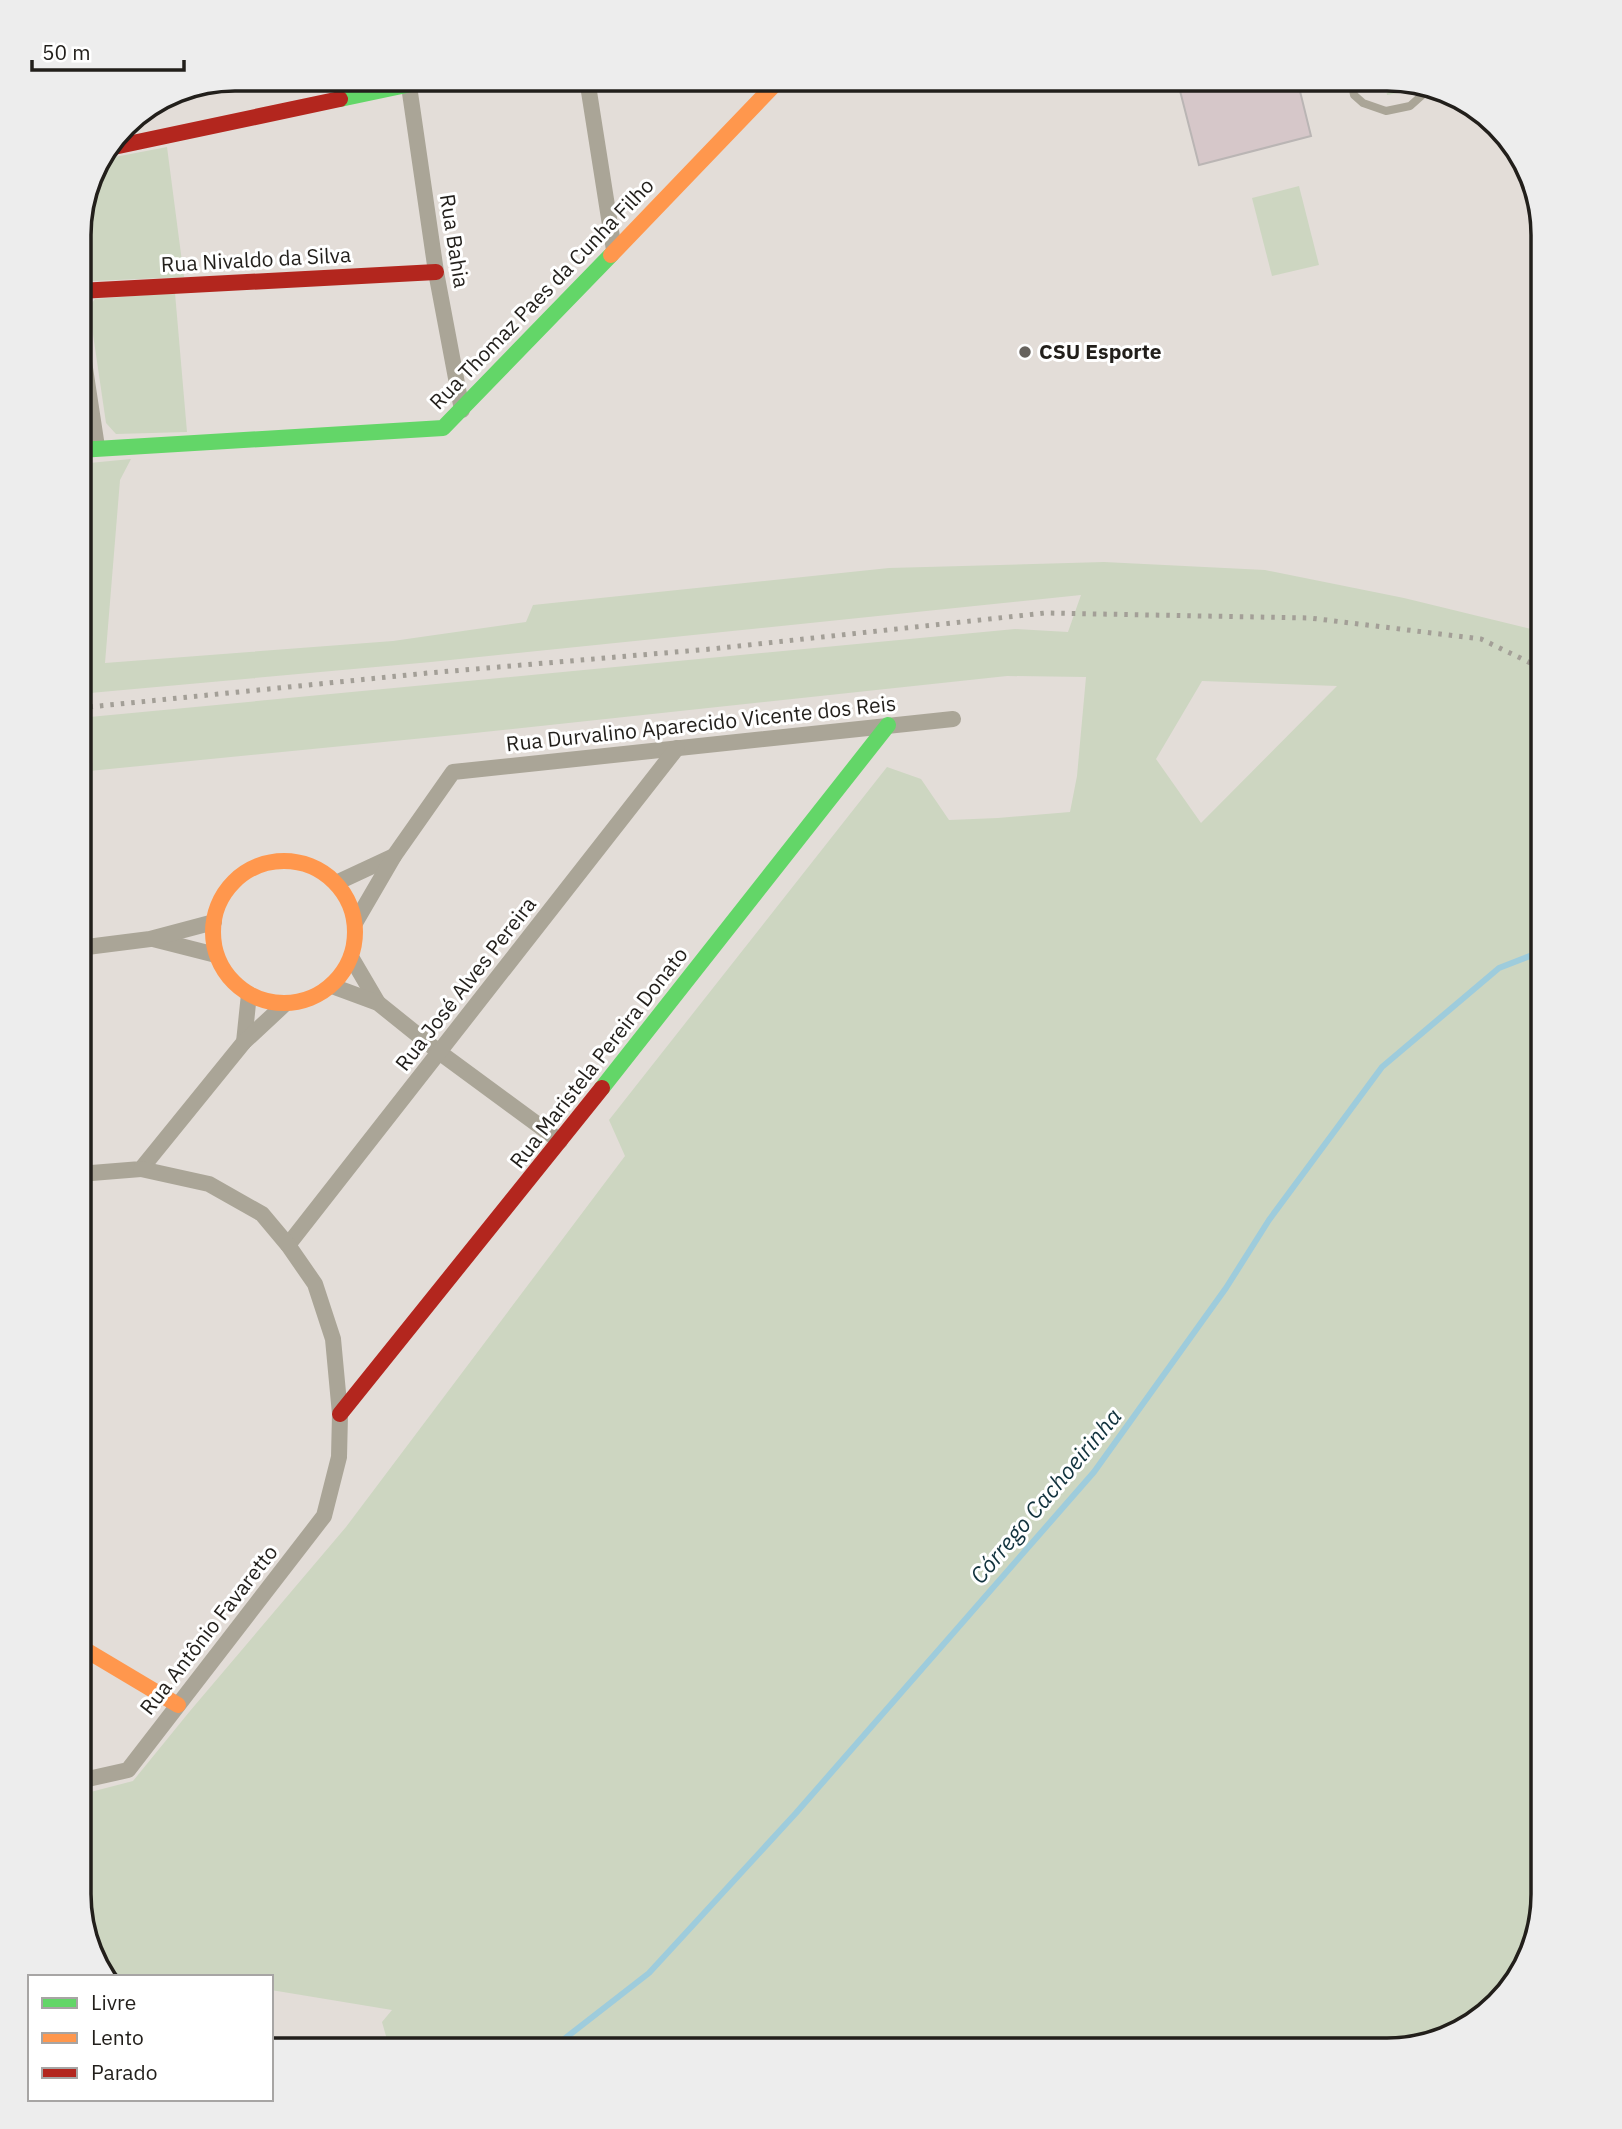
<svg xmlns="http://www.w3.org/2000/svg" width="1622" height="2129" font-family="'IBM Plex Sans',sans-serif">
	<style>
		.green { fill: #cdd6c1; fill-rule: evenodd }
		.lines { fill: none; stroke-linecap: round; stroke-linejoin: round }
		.stream { stroke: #9eccdc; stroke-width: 6 }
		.building { fill: #d6c7c9; stroke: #bab5b4; stroke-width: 2 }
		.lane { stroke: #aaa597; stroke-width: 8 }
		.street { stroke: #aaa597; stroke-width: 16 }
		.fast { stroke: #63d668; stroke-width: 16 }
		.slow { stroke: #ff974d; stroke-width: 16 }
		.jam { stroke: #b3261e; stroke-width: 16 }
		.rail { stroke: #a39f97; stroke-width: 5; stroke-dasharray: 3.5 7; stroke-linecap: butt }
		.poi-dot { fill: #66625d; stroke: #fff; stroke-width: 2.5 }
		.labels { text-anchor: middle; stroke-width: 6; stroke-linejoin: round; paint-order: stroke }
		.street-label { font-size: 21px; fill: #221f1b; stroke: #fff }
		.poi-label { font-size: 21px; font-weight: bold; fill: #221f1b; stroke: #fff; text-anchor: start }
		.water-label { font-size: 23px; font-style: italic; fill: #11323d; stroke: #fff }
		.rim { fill: none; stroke: #221f1b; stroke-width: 3.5 }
	</style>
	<rect width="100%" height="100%" fill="#e3ddd8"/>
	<!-- green -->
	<g class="green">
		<polygon points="1384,79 1397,79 1412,84 1403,92 1387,95"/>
		<path d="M 167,147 L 184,277 L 93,281 C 63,263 88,192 95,166 L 99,160 Z"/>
		<polygon points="1299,186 1319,265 1272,276 1252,198"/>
		<polygon points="175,293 187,432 116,434 106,423 89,307 95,299"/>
		<path d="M 131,459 L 120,480 L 105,663 L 393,641 L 526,622 L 533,605 L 889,568 L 1104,562 L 1265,570 L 1404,598 L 1543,632 L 1543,1894 L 1523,1972 L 1473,2024 L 1387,2050 L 390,2050 L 382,2022 L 392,2010 L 271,1990 L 271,1977 L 104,1977 L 79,1894 L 79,1795 L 133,1781 L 190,1711 L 346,1527 L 625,1156 L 609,1120 L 887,767 L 921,779 L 949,820 L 998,818 L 1070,812 L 1077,776 L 1086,677 L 1007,676 L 465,734 L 79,772 L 79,718 L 1015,629 L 1068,632 L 1081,595 L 431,662 L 79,694 L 79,464 ZM 1202,681 L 1337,686 L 1201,823 L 1156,759 Z"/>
	</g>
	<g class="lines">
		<!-- stream -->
		<polyline class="stream" points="550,2050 649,1973 796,1813 1094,1472 1226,1288 1269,1220 1382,1067 1499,968 1543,951"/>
	</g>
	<!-- building -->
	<polygon class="building" points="1177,79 1297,79 1311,136 1199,165"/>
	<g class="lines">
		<!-- lane -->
		<polyline class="lane" points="1351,79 1354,95 1363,103 1386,111 1410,106 1429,89"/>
		<!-- street -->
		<g class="street">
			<polyline points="408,79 436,272 462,410"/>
			<polyline points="587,79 614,250"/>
			<polyline points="79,329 97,447"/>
			<polyline points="336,883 394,856"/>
			<polyline points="355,923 394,856 453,772 953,719"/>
			<polyline points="153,939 216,955"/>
			<polyline points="79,948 150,939 214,922"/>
			<polyline points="351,957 378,1003"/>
			<polyline points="332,986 378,1003 439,1052 560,1141"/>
			<polyline points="244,1042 249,994"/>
			<polyline points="79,1174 141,1169 244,1042 286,1003"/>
			<polyline points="288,1245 677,748"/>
			<polyline points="79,1781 128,1770 324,1516 339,1457 340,1414 333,1339 315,1284 288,1245 262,1214 209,1184 141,1169"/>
		</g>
		<!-- fast -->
		<g class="fast">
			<polyline points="340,99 435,79"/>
			<polyline points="79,450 443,428 611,255"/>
			<polyline points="602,1088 888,725"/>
		</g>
		<!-- slow -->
		<g class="slow">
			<polyline points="611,255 780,79"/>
			<circle cx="284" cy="932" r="71"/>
			<polyline points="79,1646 178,1705"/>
		</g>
		<!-- jam -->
		<g class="jam">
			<polyline points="109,148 340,99"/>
			<polyline points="79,291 436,272"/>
			<polyline points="340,1414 602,1088"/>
		</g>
		<!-- rail -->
		<polyline class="rail" points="79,708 428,673 711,649 1045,613 1310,618 1481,639 1543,669"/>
	</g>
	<!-- markers -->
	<circle class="poi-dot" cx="1025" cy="352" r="7"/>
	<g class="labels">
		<!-- street labels -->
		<g class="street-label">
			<text transform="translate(454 241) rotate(81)" y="7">Rua Bahia</text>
			<text transform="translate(256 260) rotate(-3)" y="7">Rua Nivaldo da Silva</text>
			<text transform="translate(542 294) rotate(-46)" y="7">Rua Thomaz Paes da Cunha Filho</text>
			<text transform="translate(701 724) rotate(-6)" y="7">Rua Durvalino Aparecido Vicente dos Reis</text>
			<text transform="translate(466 984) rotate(-52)" y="7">Rua José Alves Pereira</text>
			<text transform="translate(599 1058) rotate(-52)" y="7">Rua Maristela Pereira Donato</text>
			<text transform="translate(209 1630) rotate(-52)" y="7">Rua Antônio Favaretto</text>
		</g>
		<!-- poi labels -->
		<g class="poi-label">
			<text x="1039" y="359">CSU Esporte</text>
		</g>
		<!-- water labels -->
		<g class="water-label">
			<text transform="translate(1046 1496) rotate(-50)" y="8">Córrego Cachoeirinha</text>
		</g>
	</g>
	<!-- crop -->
	<path d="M0 0H1622V2129H0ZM235 91H1387A144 144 0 0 1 1531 235V1894A144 144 0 0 1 1387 2038H235A144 144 0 0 1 91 1894V235A144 144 0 0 1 235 91Z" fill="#ededed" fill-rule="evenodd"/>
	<path class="rim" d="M235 91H1387A144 144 0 0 1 1531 235V1894A144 144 0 0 1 1387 2038H235A144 144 0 0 1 91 1894V235A144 144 0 0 1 235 91Z"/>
	<!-- legend -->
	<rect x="28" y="1975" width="245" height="126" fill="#ffffff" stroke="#a7a5a4" stroke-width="2"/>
	<rect x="42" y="1998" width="35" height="10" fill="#63d668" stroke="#a7a5a4" stroke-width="2"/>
	<text x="91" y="2010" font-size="21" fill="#221f1b">Livre</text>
	<rect x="42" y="2033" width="35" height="10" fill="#ff974d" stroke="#a7a5a4" stroke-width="2"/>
	<text x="91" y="2045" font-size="21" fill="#221f1b">Lento</text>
	<rect x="42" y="2068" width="35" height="10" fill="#b3261e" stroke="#a7a5a4" stroke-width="2"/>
	<text x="91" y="2080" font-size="21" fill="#221f1b">Parado</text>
	<!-- scale -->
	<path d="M32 60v10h152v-10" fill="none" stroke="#221f1b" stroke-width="3.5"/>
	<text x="42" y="60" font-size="21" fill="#221f1b" stroke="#ffffff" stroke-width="5" paint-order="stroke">50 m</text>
</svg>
